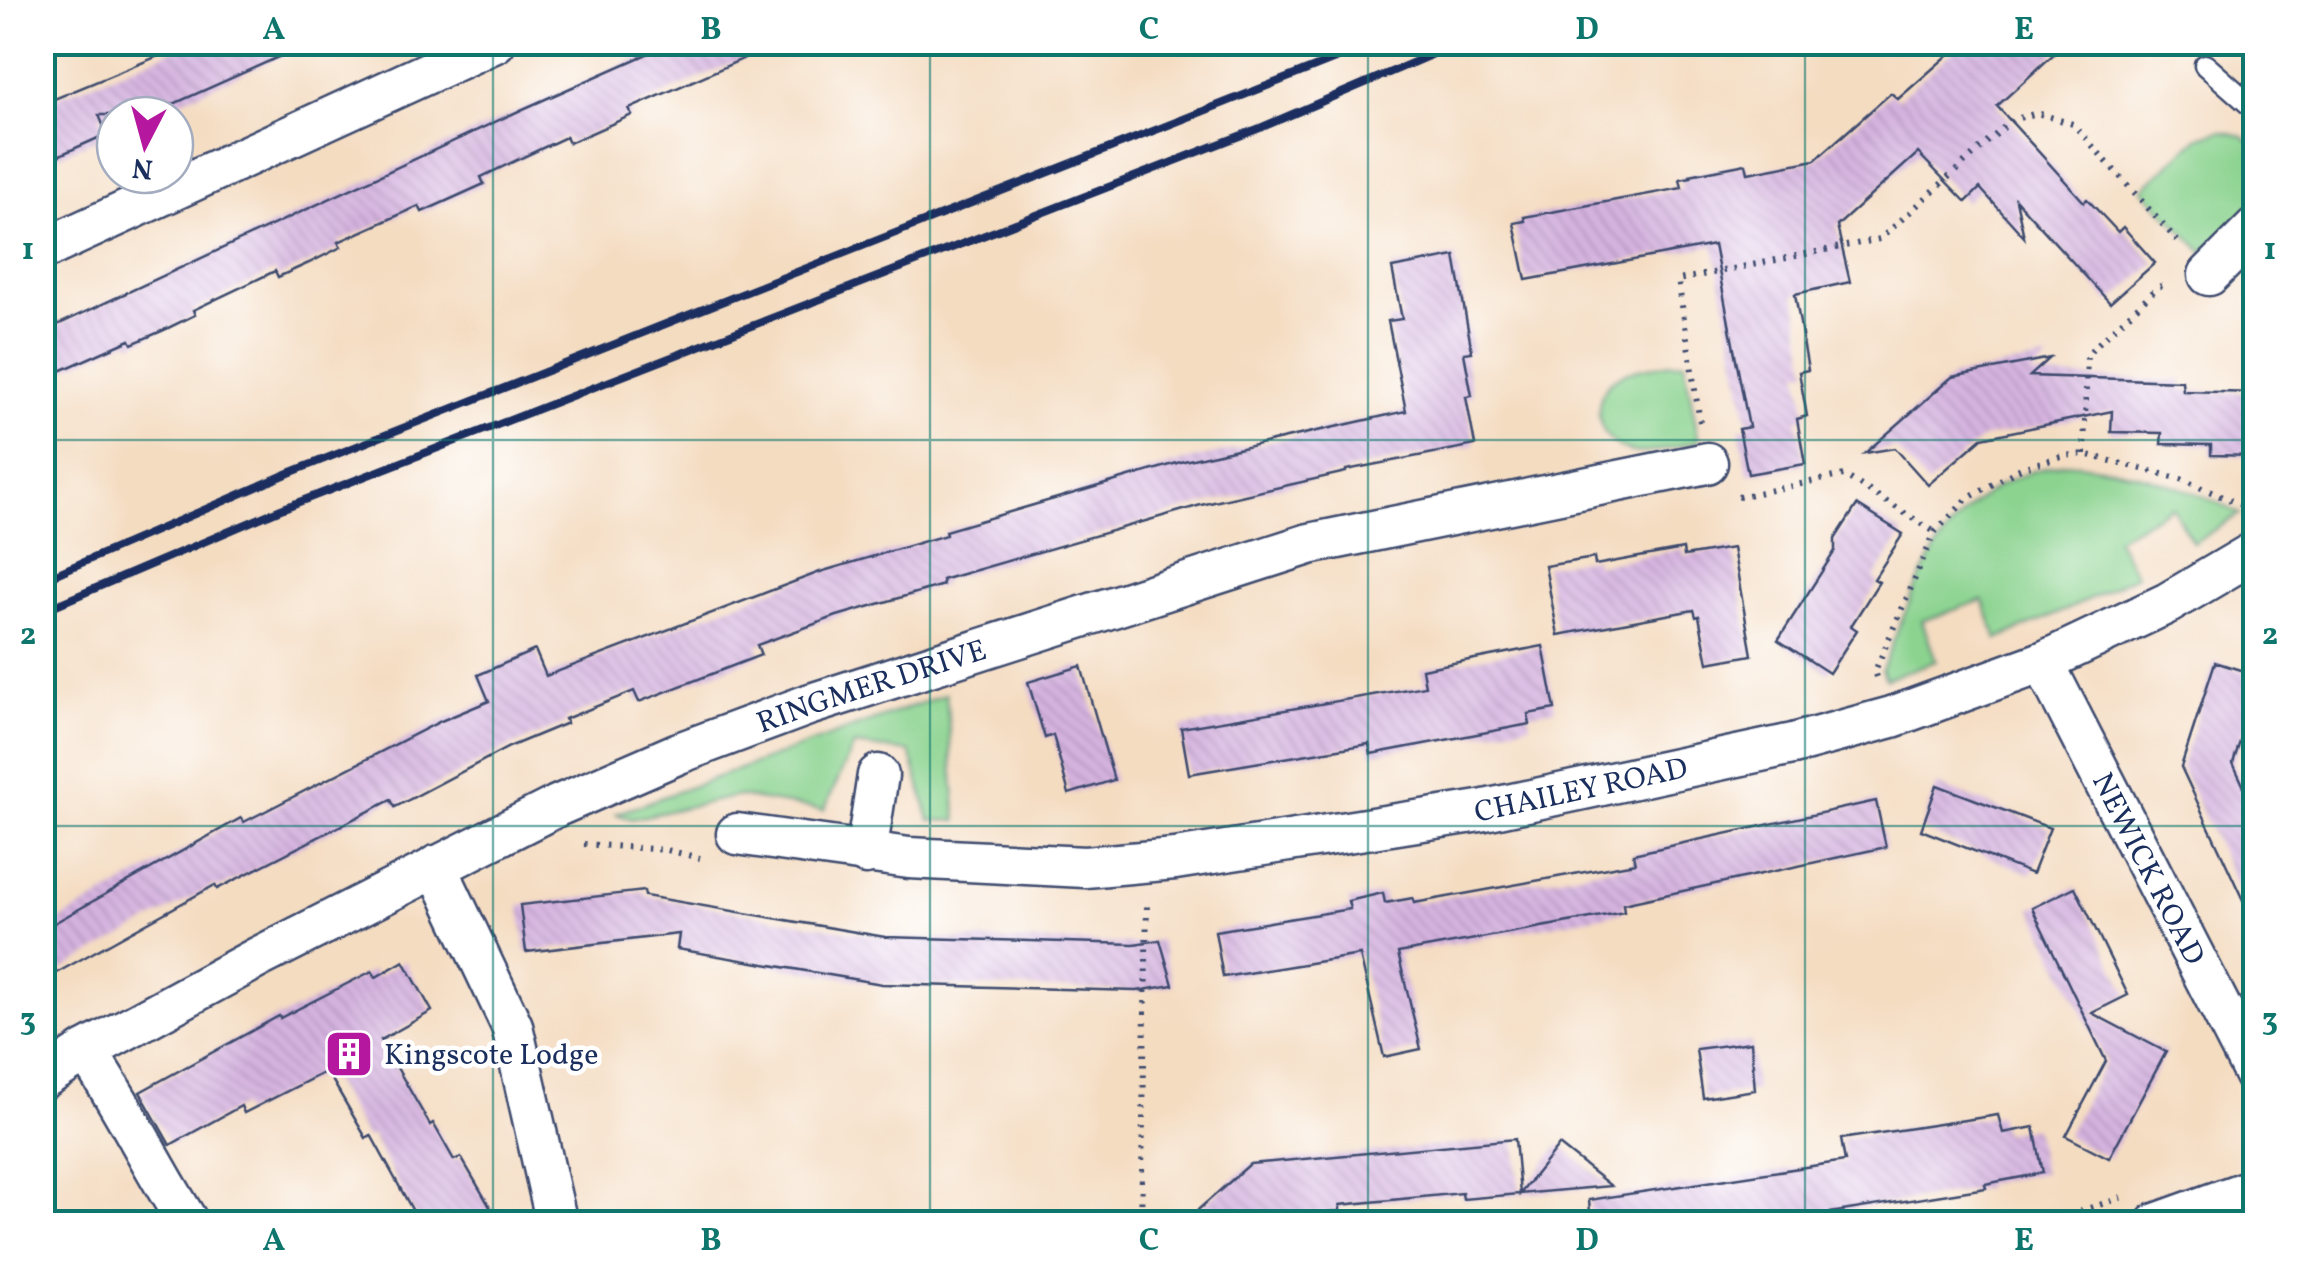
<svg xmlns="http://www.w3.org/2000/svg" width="2298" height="1266" font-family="Vollkorn,serif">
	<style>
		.grass { fill: #8bd38f; stroke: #538176; stroke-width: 2.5 }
		.building { fill: url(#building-back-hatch) }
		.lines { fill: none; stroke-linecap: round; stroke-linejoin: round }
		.lane-casing { stroke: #3c496d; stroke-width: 25 }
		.street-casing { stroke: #3c496d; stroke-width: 45 }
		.path { stroke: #3c496d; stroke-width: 6; stroke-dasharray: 2.5 8; stroke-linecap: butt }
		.lane { stroke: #fff; stroke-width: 20 }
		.street { stroke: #fff; stroke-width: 40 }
		.rail { stroke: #1b2f5e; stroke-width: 8 }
		.grid { fill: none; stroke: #0f766e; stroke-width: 2.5; stroke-opacity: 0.55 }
		.labels { text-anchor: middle; stroke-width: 9; stroke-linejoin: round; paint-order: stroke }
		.street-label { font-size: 30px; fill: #1b2f5e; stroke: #fff }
		.poi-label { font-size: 30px; fill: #1b2f5e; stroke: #fff; text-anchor: start }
		.neatline { fill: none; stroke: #0f766e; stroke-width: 4 }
		.grid-label { font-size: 32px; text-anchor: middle; font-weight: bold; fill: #0f766e }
	</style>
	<defs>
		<pattern id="building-back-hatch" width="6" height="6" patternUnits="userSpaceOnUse" patternTransform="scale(2.5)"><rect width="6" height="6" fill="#d5b3df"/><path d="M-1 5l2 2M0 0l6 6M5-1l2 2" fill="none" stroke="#b69ac2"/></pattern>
	</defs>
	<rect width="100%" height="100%" fill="#fff"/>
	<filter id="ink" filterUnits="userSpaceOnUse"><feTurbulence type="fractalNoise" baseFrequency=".01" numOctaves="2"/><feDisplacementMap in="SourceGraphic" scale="20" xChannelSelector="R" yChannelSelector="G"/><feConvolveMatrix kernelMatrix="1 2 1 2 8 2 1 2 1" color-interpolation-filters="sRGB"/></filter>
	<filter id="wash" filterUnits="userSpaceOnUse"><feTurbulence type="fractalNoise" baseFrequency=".0048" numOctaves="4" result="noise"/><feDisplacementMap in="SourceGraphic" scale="40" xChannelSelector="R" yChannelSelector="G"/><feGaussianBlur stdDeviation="2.25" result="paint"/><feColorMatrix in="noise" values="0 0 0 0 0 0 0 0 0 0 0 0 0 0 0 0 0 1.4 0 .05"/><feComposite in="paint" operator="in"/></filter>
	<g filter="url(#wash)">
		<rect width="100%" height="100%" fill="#f4dcc1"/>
		<!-- grass -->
		<g class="grass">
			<polygon points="2221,131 2243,136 2255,147 2255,204 2203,252 2142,189 2199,137"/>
			<path d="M 1684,361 L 1699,441 C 1678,445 1650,457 1629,451 C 1593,442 1587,389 1623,374 C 1641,366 1665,365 1684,361 Z"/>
			<path d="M 2066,463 C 2120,466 2193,488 2240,514 L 2193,543 L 2172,507 L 2116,538 L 2136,575 L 2071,608 L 1997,639 L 1983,600 L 1922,621 L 1936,661 L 1886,679 L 1882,669 C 1923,570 1946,484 2066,463 Z"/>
			<polygon points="946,694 957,821 930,820 910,752 854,745 824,810 738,796 632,819 616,814"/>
		</g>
		<g id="blocks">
			<!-- building -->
			<g class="building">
				<polygon points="192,42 312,42 149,115 99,115 107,134 42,163 42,104"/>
				<polygon points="674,42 781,42 629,109 632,115 569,143 566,137 481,177 484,184 422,212 419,206 338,242 341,247 309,263 278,277 275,271 193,310 195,315 164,330 132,344 130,340 42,379 42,332 523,109"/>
				<polygon points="1963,42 2067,42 1997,106 2084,202 2087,199 2118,232 2123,227 2155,263 2110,303 2016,200 2024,237 1980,188 1966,202 1918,153 1837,226 1850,282 1795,294 1808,370 1799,372 1807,416 1797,419 1805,464 1748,474 1739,429 1749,427 1714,245 1526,280 1514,223 1525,221 1524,217 1682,188 1680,179 1691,177 1690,175 1746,164 1748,173 1815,160 1891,93 1898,99"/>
				<polygon points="1455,256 1472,352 1464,353 1472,396 1466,397 1475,445 1346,470 1346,472 1201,505 942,580 943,585 837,616 757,645 761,655 639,702 634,691 565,719 567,723 509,747 395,807 391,800 217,889 215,885 42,981 42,930 241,818 244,822 441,721 489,701 478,675 535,650 546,676 820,572 946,535 945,531 1184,461 1406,411 1388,321 1402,319 1392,268"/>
				<polygon points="2050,358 2030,376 2182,381 2183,391 2256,393 2256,456 2211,455 2211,445 2161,444 2162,433 2111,432 2112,411 1982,438 1928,485 1895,448 1865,453 1952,377"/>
				<polygon points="1857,505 1903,534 1874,579 1879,582 1851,626 1857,630 1829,673 1778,640 1835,551 1835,539"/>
				<polygon points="1733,548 1752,655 1708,663 1699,616 1696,617 1694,610 1558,635 1545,566 1594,558 1595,565 1683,549 1684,556"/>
				<polygon points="1543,646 1555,709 1528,714 1530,724 1371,754 1369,744 1189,774 1181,728 1425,686 1422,669"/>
				<polygon points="2215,662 2256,675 2256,693 2233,763 2256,813 2256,928 2181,767"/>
				<polygon points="1081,666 1114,780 1069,794 1053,735 1045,738 1028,682"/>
				<polygon points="1937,785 2050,828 2032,874 1921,830"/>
				<polygon points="1876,801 1886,847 1623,904 1624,912 1398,953 1421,1049 1384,1057 1360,955 1223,977 1215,931 1350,909 1348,901 1383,893 1385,903 1413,898 1414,903 1635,863 1633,854"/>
				<polygon points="2075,887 2128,995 2092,1013 2166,1052 2109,1158 2066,1136 2106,1061 2032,908"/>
				<polygon points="644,891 645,896 885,937 1134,944 1160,940 1173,985 1137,991 882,984 677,949 679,934 526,952 520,905"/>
				<polygon points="404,961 432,1011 381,1040 430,1125 433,1123 454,1160 461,1157 500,1224 420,1224 371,1135 366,1138 327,1071 244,1113 241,1106 170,1145 140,1092 279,1016 280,1018 372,971 376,977"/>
				<polygon points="1751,1042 1755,1090 1703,1098 1696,1049"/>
				<polygon points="1998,1115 2003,1133 2034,1127 2043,1173 1985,1184 1986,1188 1761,1224 1591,1224 1589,1200 1845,1161 1841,1139"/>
				<polygon points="1515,1139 1520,1194 1559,1145 1611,1186 1463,1199 1462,1193 1340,1205 1340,1211 1182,1224 1250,1164"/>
			</g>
		</g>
	</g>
	<g filter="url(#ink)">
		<use href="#blocks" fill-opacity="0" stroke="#3c496d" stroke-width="2.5"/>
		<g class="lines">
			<!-- lane casing -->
			<g class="lane-casing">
				<polyline id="lane" points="2205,65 2256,110"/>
			</g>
			<!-- street casing -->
			<g class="street-casing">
				<g id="street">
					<polyline points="42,250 495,42"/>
					<polyline points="2209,275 2256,228"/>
					<path id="s1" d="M 2043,662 L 2256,1077"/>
					<path id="s2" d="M 737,834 L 909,858 L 1085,867 L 1175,859 L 1480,811 L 1793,744 L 1892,717 L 2043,662 L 2168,603 L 2256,551"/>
					<polyline points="866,854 878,775"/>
					<polyline points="436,866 512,1026 557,1224"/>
					<path d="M 86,1051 C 124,1106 152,1167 189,1224"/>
					<path id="s3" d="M 42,1079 L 86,1051 L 259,957 L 557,806 L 679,753 L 808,705 L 1309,544 L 1707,463"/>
					<polyline points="2156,1224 2256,1188"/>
				</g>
			</g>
			<!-- path -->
			<g class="path">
				<polyline points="1700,422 1678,280 1880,239 2012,120 2037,113 2073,124 2181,245"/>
				<polyline points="2084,454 2087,354 2158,287 2169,283"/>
				<polyline points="1738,497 1844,475 1935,532"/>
				<polyline points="1877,677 1875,671 1935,532 1967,499 2021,468 2062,456 2084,454 2181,479 2246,507"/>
				<polyline points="584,844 667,850 700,858"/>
				<polyline points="1141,1224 1147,905"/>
				<polyline points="2040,1224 2121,1198"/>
			</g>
			<!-- lane -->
			<use href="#lane" class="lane"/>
			<!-- street -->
			<use href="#street" class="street"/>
			<!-- rail -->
			<g class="rail">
				<polyline points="42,580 289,473 1378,42"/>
				<polyline points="42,611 281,509 1260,128 1461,42"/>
			</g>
		</g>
	</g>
	<!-- grid -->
	<path class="grid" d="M 493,42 L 493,1224M 930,42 L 930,1224M 1368,42 L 1368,1224M 1805,42 L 1805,1224M 42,440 L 2256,440M 42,826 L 2256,826"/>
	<!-- icons -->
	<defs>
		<g id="building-square" transform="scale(2.5)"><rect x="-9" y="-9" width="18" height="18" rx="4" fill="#b5179e" stroke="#fff"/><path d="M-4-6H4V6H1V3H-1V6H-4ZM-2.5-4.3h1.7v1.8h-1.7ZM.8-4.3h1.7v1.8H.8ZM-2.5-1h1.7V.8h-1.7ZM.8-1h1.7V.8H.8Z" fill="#fff"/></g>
	</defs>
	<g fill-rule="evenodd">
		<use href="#building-square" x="349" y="1054"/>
	</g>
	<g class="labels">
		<!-- street labels -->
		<g class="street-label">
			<text dy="10" stroke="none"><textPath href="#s3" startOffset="920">RINGMER DRIVE</textPath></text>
			<text dy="10" stroke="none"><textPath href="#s2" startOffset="852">CHAILEY ROAD</textPath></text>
			<text dy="10" stroke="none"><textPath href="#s1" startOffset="232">NEWICK ROAD</textPath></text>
		</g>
		<!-- poi labels -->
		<g class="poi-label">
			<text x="384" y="1064">Kingscote Lodge</text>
		</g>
	</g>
	<!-- margin -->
	<rect width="2298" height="1266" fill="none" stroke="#fff" stroke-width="110"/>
	<!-- north arrow -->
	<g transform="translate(145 145) rotate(186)"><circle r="48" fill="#ffffff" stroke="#a4acbf" stroke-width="2.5"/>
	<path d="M0-8L18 38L0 25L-18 38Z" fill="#b5179e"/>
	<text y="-15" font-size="28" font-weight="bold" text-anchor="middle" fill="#1b2f5e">N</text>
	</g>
	<rect x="55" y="55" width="2188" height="1156" class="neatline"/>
	<g class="grid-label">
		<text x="274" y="39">A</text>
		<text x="711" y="39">B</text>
		<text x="1149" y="39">C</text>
		<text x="1587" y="39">D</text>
		<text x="2024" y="39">E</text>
		<text x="28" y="259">1</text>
		<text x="2270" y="259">1</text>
		<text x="28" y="644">2</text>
		<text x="2270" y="644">2</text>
		<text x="28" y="1030">3</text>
		<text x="2270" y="1030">3</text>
		<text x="274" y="1250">A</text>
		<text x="711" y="1250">B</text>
		<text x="1149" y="1250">C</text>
		<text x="1587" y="1250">D</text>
		<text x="2024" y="1250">E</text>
	</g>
</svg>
